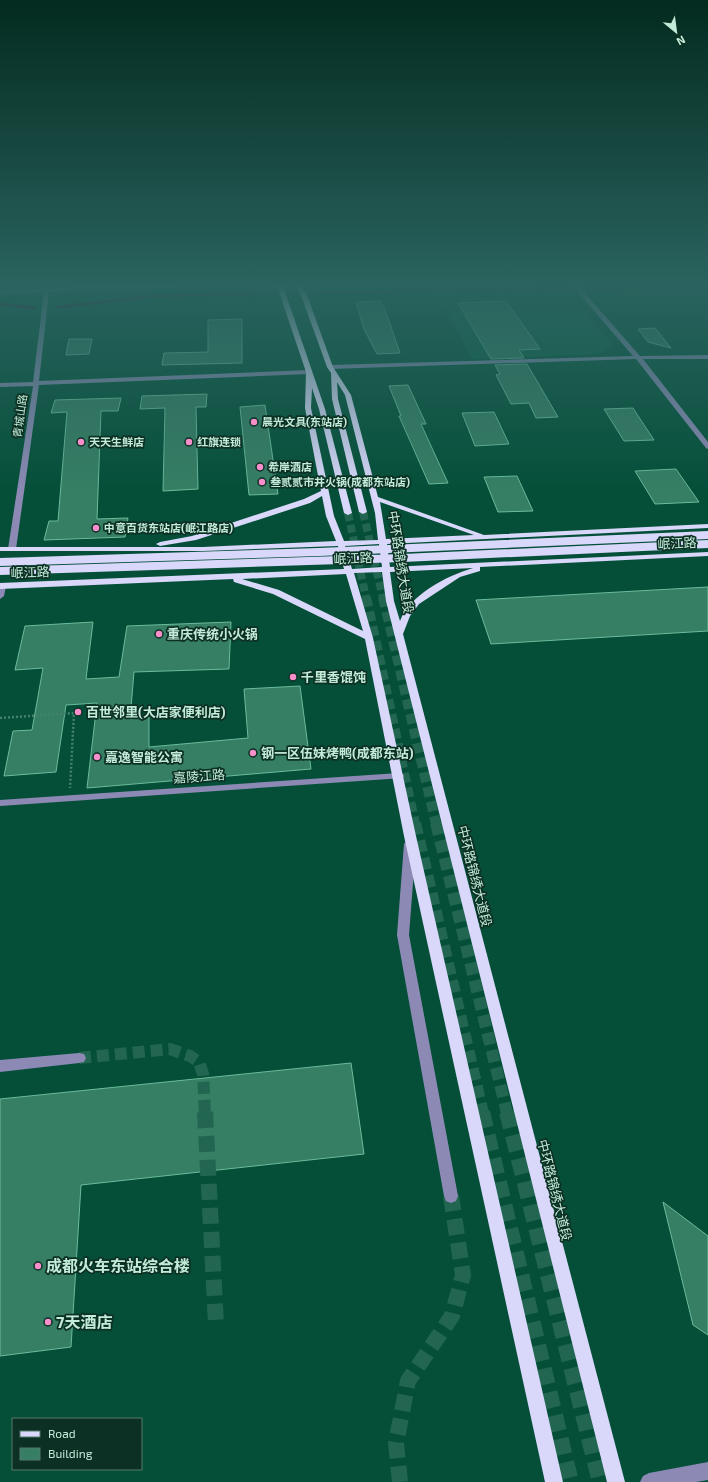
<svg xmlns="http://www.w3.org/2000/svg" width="708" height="1482" font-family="'Exo 2','Noto Sans SC',sans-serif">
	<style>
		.built { fill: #095d45 }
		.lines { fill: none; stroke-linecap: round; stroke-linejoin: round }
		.stream { stroke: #4a0232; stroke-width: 3 }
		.building { fill: #367e64; stroke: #6abc9c }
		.minor-tunnel-far1 { stroke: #226651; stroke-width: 12; stroke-dasharray: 12 6; stroke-linecap: butt }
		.minor-tunnel { stroke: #226651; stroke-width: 16; stroke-dasharray: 16 8; stroke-linecap: butt }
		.major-tunnel-far3 { stroke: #226651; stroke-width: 8; stroke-dasharray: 8 4; stroke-linecap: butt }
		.major-tunnel-far2 { stroke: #226651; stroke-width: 10; stroke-dasharray: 10 5; stroke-linecap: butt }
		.major-tunnel-far1 { stroke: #226651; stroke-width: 12; stroke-dasharray: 12 6; stroke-linecap: butt }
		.major-tunnel { stroke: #226651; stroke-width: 16; stroke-dasharray: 16 8; stroke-linecap: butt }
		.path { stroke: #43826d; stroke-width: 2.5; stroke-dasharray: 2 2; stroke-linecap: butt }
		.minor { fill: #8c8ab5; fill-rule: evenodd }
		.major { fill: #d9d8fb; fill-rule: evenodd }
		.major-bridge { stroke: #d9d8fb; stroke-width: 8 }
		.poi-dot { fill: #f98fca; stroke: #0c3024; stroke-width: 1.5 }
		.labels { text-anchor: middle; stroke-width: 3.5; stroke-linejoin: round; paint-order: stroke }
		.far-street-label { font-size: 11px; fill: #c3ebd9; stroke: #0c3024 }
		.far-poi-label { font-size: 11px; font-weight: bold; fill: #c3ebd9; stroke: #0c3024; text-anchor: start }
		.street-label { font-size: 13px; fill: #c3ebd9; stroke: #0c3024 }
		.poi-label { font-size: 13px; font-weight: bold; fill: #c3ebd9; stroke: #0c3024; text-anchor: start }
		.near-poi-label { font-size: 16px; font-weight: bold; fill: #c3ebd9; stroke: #0c3024; text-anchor: start }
	</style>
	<rect width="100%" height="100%" fill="#054f39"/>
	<!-- built -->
	<polygon class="built" points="572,295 614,346 598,354 472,359 440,299"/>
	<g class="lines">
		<!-- stream -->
		<g class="stream">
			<polyline points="321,292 708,287"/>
			<polyline points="0,304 34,308"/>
			<polyline points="58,307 155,296 256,293"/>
		</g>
	</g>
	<!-- building -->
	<g class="building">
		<polygon points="381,301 388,318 400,353 377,354 364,329 356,302"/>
		<polygon points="506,301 540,349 519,350 524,358 491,359 458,303"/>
		<polygon points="242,319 242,363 162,365 164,353 208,352 208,320"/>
		<polygon points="655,328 671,348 648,342 638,329"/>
		<polygon points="69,339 92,339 89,354 66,355"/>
		<polygon points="527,364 558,417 536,418 529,403 511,404 496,375 500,374 495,365"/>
		<polygon points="408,385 426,424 421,424 448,483 429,484 399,416 401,416 389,386"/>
		<polygon points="207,394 206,407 196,407 198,489 163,491 165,408 140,409 142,396"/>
		<polygon points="121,398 118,411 101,411 97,519 128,518 125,537 44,540 49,521 58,521 67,412 51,413 55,400"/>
		<polygon points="265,405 278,494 249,495 240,407"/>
		<polygon points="633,408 654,440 624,441 604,409"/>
		<polygon points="494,412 509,444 475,446 462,413"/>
		<polygon points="676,469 699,502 655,504 635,471"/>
		<polygon points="517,476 533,511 498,512 484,477"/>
		<polygon points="708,587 708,631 491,644 476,600"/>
		<polygon points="93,622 86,679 119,677 127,626 231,622 229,669 134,672 130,719 149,717 149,747 248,738 244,689 300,686 311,769 87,788 97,703 66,705 56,772 4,776 13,731 32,730 43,668 15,670 25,626"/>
		<polygon points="351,1063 364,1154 81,1185 71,1347 0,1356 0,1099"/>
		<polygon points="663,1202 708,1236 708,1335 693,1325"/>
	</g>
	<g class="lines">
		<!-- minor-tunnel-far1 -->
		<polyline class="minor-tunnel-far1" points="79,1058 170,1049 190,1056 199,1062 203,1074 205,1113"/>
		<!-- minor-tunnel -->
		<g class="minor-tunnel">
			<polyline points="205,1112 216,1324"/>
			<polyline points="400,1482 396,1443 408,1381 452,1316 463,1275 451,1196"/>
		</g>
		<!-- major-tunnel-far3 -->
		<g class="major-tunnel-far3">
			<polyline points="363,512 383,598"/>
			<polyline points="348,513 366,598"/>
		</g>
		<!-- major-tunnel-far2 -->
		<g class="major-tunnel-far2">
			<polyline points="366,597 415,824"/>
			<polyline points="383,597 436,824"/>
		</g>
		<!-- major-tunnel-far1 -->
		<g class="major-tunnel-far1">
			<polyline points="415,823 483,1113"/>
			<polyline points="436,823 507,1113"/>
		</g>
		<!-- major-tunnel -->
		<g class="major-tunnel">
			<polyline points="482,1112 571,1482"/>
			<polyline points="507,1112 600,1482"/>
		</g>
		<!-- path -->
		<polyline class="path" points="0,718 74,713 70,788"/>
		<!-- minor -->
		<g class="minor">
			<polygon points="182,283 225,283 222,285 49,292 39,381 309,370 312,372 309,374 39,385 16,549 15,551 9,551 8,549 33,386 0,387 0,383 33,382 44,292 0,294 0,290 44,289 47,285 49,288"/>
			<polygon points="570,283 576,283 640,356 708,355 708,359 643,359 708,442 708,449 706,448 636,359 330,369 327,367 330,365 633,356"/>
			<polygon points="2,583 6,586 4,596 0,599 0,584"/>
			<polygon points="399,773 403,774 404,776 403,778 0,806 0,800"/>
			<polygon points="410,840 414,841 416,844 409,935 458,1196 456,1201 451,1203 446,1201 444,1196 397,935 404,844 406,841"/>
			<polygon points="79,1053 84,1054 86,1058 84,1062 79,1063 0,1072 0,1060"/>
			<polygon points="708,1462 708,1480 696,1482 640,1482 643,1476 649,1473"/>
		</g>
		<!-- major -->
		<path class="major" d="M 276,283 L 282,283 L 325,409 L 352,513 L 348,515 L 344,513 L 319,409 L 312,388 L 311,408 L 334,516 L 344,541 L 378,540 L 375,513 L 345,395 L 337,382 L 338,399 L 367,512 L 363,514 L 359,512 L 332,399 L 331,373 L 327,367 L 302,298 L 294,283 L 300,283 L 308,298 L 333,367 L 351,395 L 378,497 L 484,535 L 708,524 L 708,528 L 387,544 L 390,567 L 708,552 L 708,556 L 480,567 L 480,571 L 460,577 L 419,604 L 410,616 L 403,634 L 625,1482 L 607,1482 L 386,601 L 382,572 L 354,573 L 373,638 L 416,836 L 563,1482 L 545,1482 L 404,836 L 365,639 L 273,594 L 234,582 L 233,579 L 0,589 L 0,583 L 344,569 L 338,546 L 203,551 L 0,551 L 0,547 L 203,547 L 336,541 L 326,516 L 322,496 L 310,503 L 196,540 L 160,546 L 156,544 L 160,542 L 192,536 L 304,499 L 321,491 L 305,408 L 306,372 ZM 380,502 L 474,535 L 386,539 ZM 379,544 L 382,567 L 352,569 L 345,546 ZM 473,568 C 446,576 410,595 400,621 L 394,601 L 390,572 ZM 346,574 L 363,631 L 279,590 L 242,579 Z"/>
		<!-- major-bridge -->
		<g class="major-bridge">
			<polyline points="0,562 319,552 708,535"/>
			<polyline points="0,571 403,558 708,544"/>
		</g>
	</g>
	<!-- sky -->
	<linearGradient id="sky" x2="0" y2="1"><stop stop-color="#032b1f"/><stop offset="0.58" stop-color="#2a635f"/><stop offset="1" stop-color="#2a635f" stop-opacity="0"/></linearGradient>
	<rect width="708" height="491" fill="url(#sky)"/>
	<!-- markers -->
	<g class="poi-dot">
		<circle cx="254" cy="422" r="4"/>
		<circle cx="81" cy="442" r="4"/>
		<circle cx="189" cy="442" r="4"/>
		<circle cx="260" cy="467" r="4"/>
		<circle cx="262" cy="482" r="4"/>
		<circle cx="96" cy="528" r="4"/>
		<circle cx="159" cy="634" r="4"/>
		<circle cx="293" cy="677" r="4"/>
		<circle cx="78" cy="712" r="4"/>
		<circle cx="253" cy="753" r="4"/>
		<circle cx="97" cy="757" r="4"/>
		<circle cx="38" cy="1266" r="4"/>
		<circle cx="48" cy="1322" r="4"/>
	</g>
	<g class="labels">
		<!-- far-street labels -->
		<g class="far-street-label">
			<text transform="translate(20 416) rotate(-82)" y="4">青城山路</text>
		</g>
		<!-- far-poi labels -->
		<g class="far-poi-label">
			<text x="262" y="426">晨光文具(东站店)</text>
			<text x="89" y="446">天天生鲜店</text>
			<text x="197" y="446">红旗连锁</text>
			<text x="268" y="471">希岸酒店</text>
			<text x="270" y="486">叁贰贰市井火锅(成都东站店)</text>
			<text x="104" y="532">中意百货东站店(岷江路店)</text>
		</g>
		<!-- street labels -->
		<g class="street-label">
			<text transform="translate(677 543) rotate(-3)" y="5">岷江路</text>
			<text transform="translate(353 558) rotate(-3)" y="5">岷江路</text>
			<text transform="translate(401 562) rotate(81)" y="5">中环路锦绣大道段</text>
			<text transform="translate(30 572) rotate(-2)" y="5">岷江路</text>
			<text transform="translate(199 776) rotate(-4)" y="5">嘉陵江路</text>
			<text transform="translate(475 876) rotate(76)" y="5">中环路锦绣大道段</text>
			<text transform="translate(555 1190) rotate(76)" y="5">中环路锦绣大道段</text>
		</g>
		<!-- poi labels -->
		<g class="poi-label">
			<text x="167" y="639">重庆传统小火锅</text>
			<text x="301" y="682">千里香馄饨</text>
			<text x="86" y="717">百世邻里(大店家便利店)</text>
			<text x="261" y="758">钢一区伍妹烤鸭(成都东站)</text>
			<text x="105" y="762">嘉逸智能公寓</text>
		</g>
		<!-- near-poi labels -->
		<g class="near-poi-label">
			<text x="46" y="1272">成都火车东站综合楼</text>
			<text x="56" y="1328">7天酒店</text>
		</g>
	</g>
	<!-- legend -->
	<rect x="12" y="1418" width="130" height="52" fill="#0c3024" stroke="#557b6c"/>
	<rect x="20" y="1431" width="20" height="6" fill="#d9d8fb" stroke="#557b6c"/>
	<text x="48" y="1438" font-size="12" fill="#c3ebd9">Road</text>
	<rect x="20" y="1448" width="20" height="12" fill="#367e64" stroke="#557b6c"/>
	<text x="48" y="1458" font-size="12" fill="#c3ebd9">Building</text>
	<!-- north arrow -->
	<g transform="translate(676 32) rotate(151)" stroke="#0c3024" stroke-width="3" paint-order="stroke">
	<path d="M0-3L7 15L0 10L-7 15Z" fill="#c3ebd9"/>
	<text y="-6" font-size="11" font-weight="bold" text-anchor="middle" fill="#c3ebd9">N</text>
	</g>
</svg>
